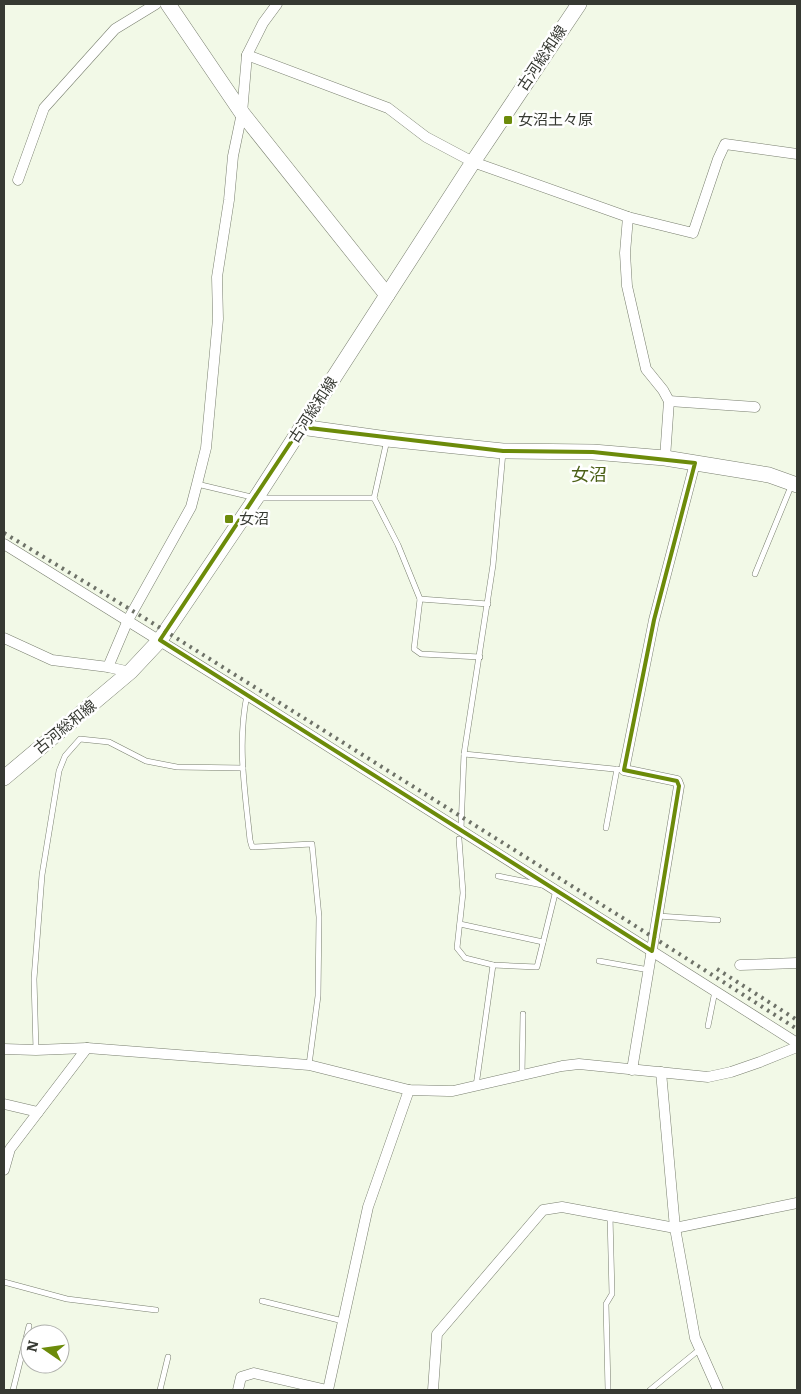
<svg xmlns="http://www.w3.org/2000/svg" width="801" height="1394" font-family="Literata,'Noto Sans JP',serif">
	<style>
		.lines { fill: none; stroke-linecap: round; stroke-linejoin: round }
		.lane-casing { stroke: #797f6f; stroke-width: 6 }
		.street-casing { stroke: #797f6f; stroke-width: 11 }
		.secondary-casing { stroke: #797f6f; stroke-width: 16 }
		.lane { stroke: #fff; stroke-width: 5 }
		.street { stroke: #fff; stroke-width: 10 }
		.secondary { stroke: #fff; stroke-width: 15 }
		.rail { stroke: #6e7268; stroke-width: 4; stroke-dasharray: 2.5 5; stroke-linecap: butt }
		.marked { fill: none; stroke: #6c8b0a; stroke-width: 4; stroke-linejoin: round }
		.poi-dot { fill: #6c8b0a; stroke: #fff; stroke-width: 2 }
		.labels { text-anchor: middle; stroke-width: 5; stroke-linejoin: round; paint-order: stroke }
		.street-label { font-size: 15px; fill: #363932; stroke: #fff }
		.poi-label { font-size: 15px; fill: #363932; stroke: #fff; text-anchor: start }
		.quarter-label { font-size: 18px; fill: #4b6016; stroke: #fff }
	</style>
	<rect width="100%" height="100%" fill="#f2f9e7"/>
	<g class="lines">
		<!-- lane casing -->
		<g class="lane-casing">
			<g id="lane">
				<polyline points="387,440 374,498 398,545 420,599 414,649 421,654 480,657"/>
				<polyline points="197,484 256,498 374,498"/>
				<polyline points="755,574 792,484"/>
				<polyline points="420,599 488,604"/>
				<path d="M 247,695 C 237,743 245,792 250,840 L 252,847 L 312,844 L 319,917 L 318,996 L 309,1065"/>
				<polyline points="464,754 624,770"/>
				<polyline points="606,828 617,769"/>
				<polyline points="461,829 464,754 493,565 503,452"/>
				<polyline points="459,839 463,893 457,948 465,958 493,965 537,967 556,890"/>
				<polyline points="498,876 542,885"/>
				<polyline points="658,916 718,920"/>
				<polyline points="460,924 543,942"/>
				<polyline points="599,961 649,970"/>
				<polyline points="708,1026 715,991"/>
				<polyline points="36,1050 34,979 42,875 59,771 65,756 80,739 109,742 146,761 177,767 243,768"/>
				<polyline points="522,1075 523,1014"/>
				<polyline points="476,1086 493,965"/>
				<polyline points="4,1282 67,1299 156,1310"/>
				<polyline points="262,1301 343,1321"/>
				<polyline points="13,1390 29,1326"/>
				<polyline points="160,1390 168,1357"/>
				<polyline points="608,1390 606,1304 612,1294 610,1216"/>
				<polyline points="650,1390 700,1349"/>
			</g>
		</g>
		<!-- street casing -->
		<g class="street-casing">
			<g id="street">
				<polyline points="247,55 388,108 426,137 473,162 628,217 693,233 718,159 725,144 797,154"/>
				<polyline points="18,180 44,108 115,29 156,4"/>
				<polyline points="628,217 625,253 627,286 646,369 663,390 669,401 665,458"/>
				<polyline points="669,401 755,407"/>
				<polyline points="4,544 247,695 797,1043"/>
				<polyline points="4,638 52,660 108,667 130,672"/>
				<polyline points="108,667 128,620 191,507 197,484 206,448 218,319 217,277 229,200 233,156 242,113 247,55 263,23 277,4"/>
				<polyline points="740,965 797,963"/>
				<polyline points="4,1049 36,1050 87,1048 309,1065 409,1090 448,1091 453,1091 562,1066 579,1064 708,1077 731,1072 760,1062 797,1047"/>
				<polyline points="632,1070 679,786 677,781 624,770 654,620 695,463"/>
				<polyline points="661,1072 675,1228 695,1338 718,1390"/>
				<polyline points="4,1104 38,1112"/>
				<polyline points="4,1170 10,1149 87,1048"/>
				<polyline points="238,1390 241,1377 254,1373 327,1390"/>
				<polyline points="328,1390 368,1207 409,1090"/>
				<polyline points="433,1390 437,1334 543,1210 562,1207 675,1228 797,1203"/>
			</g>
		</g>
		<!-- secondary casing -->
		<g class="secondary-casing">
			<g id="secondary">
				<polyline points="168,4 242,113 387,295"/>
				<polyline points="301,427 387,439 503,451 593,452 665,458 769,475 797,485"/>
				<polyline points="4,778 130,672 160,640 256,498 473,162 579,4"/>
			</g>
		</g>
		<!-- lane -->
		<use href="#lane" class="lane"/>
		<!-- street -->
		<use href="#street" class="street"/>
		<!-- secondary -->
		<use href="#secondary" class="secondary"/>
		<!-- rail -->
		<g class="rail">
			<polyline points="4,533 146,619 626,920 797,1029"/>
			<polyline points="717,969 797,1020"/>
		</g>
	</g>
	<!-- marked area -->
	<path class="marked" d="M 301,427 L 503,451 L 593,452 L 695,463 L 654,620 L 624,770 L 677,781 L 679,786 L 652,951 L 160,640 Z"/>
	<!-- markers -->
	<g class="poi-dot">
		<rect x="503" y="115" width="10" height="10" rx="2.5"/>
		<rect x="224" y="514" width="10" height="10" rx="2.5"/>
	</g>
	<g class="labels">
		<!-- street labels -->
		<g class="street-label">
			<text transform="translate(542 58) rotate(-56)" y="5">古河総和線</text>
			<text transform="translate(313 410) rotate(-57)" y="5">古河総和線</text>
			<text transform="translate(65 727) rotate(-39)" y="5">古河総和線</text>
		</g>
		<!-- poi labels -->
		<g class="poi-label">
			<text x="518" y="125">女沼土々原</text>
			<text x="239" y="524">女沼</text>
		</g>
		<!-- quarter labels -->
		<g class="quarter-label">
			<text x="589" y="481">女沼</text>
		</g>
	</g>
	<!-- border -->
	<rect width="801" height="1394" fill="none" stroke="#363932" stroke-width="10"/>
	<!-- north arrow -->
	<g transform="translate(45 1349) rotate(283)"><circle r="24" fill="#ffffff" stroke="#afb0ad"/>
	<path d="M0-4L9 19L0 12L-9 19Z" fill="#6c8b0a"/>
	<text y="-8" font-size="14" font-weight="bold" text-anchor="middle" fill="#363932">N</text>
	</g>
</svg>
